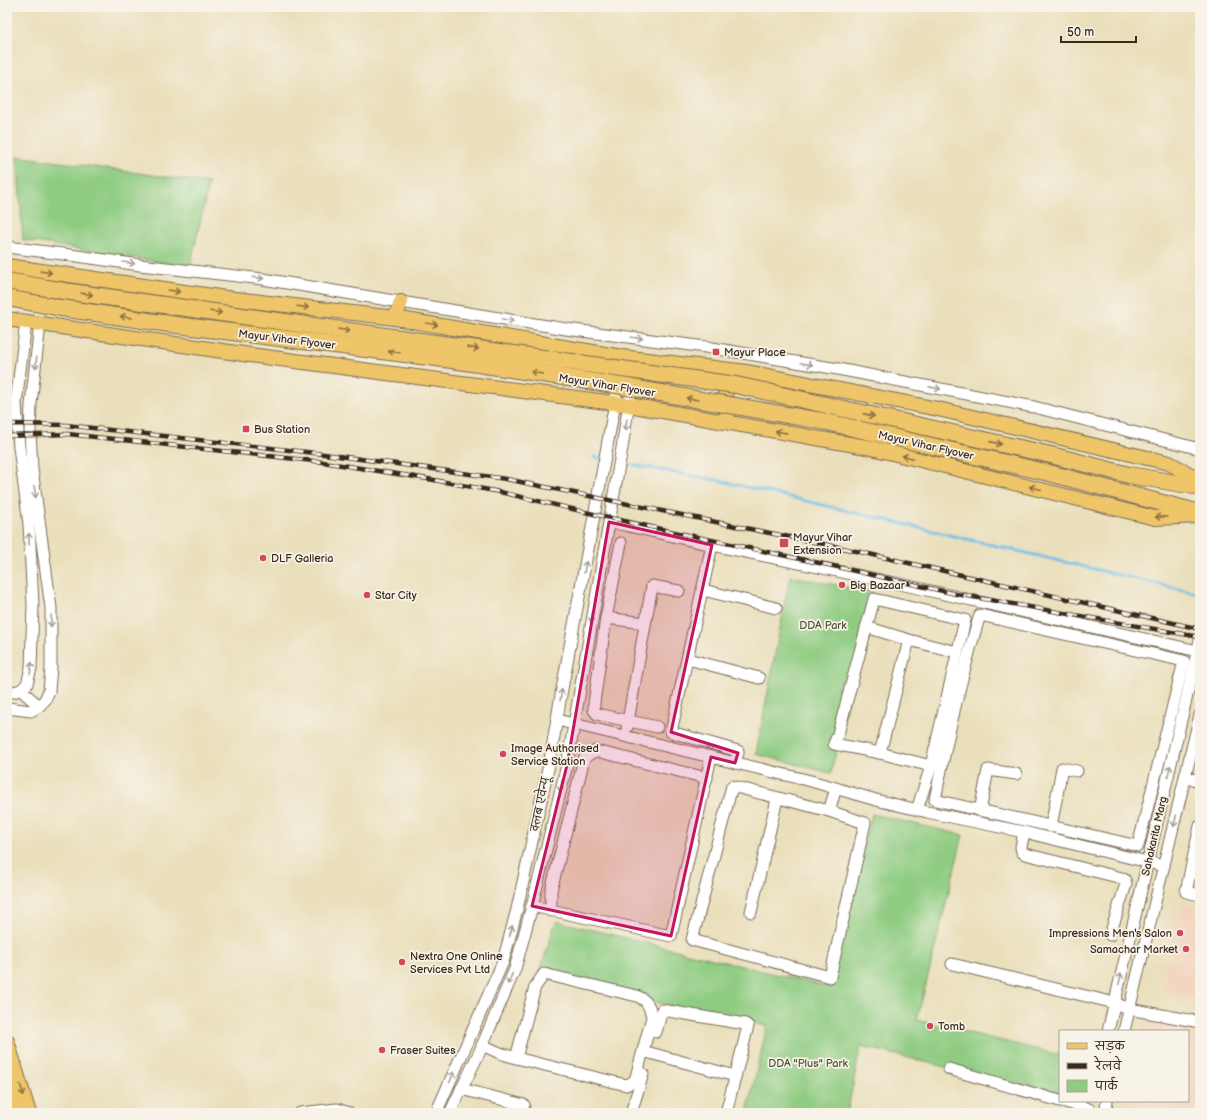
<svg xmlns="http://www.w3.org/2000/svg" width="1207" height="1120" font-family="'Balsamiq Sans','Playpen Sans Deva',sans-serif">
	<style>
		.built { fill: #f3d4bf }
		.green { fill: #8fcc82; stroke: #657b50 }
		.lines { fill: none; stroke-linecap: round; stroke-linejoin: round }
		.stream { stroke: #6cbce7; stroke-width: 3 }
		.minor-casing { stroke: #786955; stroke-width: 13 }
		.major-casing { stroke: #786955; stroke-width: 16 }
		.highway-casing { stroke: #786955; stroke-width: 18 }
		.minor { stroke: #fff; stroke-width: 11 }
		.major { stroke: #eec569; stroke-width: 14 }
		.highway { stroke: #eec569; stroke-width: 16 }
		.rail-casing { stroke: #3b2a1e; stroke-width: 4.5 }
		.rail { stroke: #f7f3e8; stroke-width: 3; stroke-dasharray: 9; stroke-linecap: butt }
		.highway-bridge-casing { stroke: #786955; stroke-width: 18; stroke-linecap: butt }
		.highway-bridge { stroke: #eec569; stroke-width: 16 }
		.oneway { stroke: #a79f9a }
		.oneway2 { stroke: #8c7040 }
		.marked { fill: #c2185b; fill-opacity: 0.2; stroke: #c2185b; stroke-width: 3; stroke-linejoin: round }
		.poi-dot { fill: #d1495b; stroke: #f7f3e8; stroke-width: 1.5 }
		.labels { text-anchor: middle; stroke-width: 3.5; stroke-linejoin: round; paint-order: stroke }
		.street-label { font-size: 11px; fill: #3b2a1e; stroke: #f7f3e8 }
		.poi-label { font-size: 11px; fill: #3b2a1e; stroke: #f7f3e8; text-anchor: start }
		.park-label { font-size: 11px; fill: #505237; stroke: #f7f3e8 }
	</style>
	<rect width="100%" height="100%" fill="#f7f3e8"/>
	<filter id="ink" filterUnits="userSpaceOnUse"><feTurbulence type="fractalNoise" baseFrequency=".025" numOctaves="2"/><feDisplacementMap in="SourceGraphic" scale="8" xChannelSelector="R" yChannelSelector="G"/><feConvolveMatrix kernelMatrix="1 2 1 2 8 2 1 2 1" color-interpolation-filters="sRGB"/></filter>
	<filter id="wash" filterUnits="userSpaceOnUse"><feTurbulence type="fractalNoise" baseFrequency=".012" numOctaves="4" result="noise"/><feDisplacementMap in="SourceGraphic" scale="16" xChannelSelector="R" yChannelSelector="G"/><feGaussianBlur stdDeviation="0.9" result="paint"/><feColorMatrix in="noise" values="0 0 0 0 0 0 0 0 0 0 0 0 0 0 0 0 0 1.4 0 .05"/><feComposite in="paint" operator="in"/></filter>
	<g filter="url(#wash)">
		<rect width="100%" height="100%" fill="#eadfbb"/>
		<!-- built -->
		<g class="built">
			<polygon points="1182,904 1200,908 1200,998 1162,990"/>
			<polygon points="1147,1012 1200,1022 1200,1113 1123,1113 1126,1101 1188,1101 1188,1031 1143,1031"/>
		</g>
		<!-- green -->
		<g class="green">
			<polygon points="17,156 209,183 190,267 23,240"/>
			<polygon points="790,576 873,592 831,773 756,754"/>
			<polygon points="872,814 963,835 917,1020 1060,1055 1060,1096 861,1046 847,1113 747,1113 767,1026 538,977 556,921 828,987"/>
		</g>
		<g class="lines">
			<!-- stream -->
			<g class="stream">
				<polyline points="594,457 601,459"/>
				<polyline points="623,463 721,481 1200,594"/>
			</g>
		</g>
	</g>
	<g filter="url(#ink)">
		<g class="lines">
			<!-- minor casing -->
			<g class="minor-casing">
				<g id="minor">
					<polyline points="7,247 63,254 140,265 263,279 382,299 566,329 706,347 838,369 1034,407 1200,449"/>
					<polyline points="609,522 624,525 712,545 900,584 1198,651"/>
					<polyline points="621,543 606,618 594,703 594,710 597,714 657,727"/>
					<polyline points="712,545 671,732 738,751 738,753 735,763"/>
					<polyline points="703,590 776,608"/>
					<path d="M 980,615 L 1184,661 L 1138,846 L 935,800 C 947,738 961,676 980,615 Z"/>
					<polyline points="606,618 645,623"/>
					<polyline points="866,627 909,640 957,652"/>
					<polyline points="688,659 759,678"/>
					<polyline points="21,690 39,706"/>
					<polyline points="7,691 13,692 21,690 27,684 31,668 33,605 29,524 19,447 16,403 26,322"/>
					<polyline points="7,708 31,711 39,706 45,700 49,691 51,668 51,608 32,469 30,431 31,404 40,324"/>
					<polyline points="557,720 811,781 876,800 927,812 1024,832 1164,866"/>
					<polyline points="627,727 652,586 679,591"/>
					<polyline points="880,753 909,640"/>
					<polyline points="1185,777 1200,781"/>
					<polyline points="917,810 931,766 965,620 874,599 838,734 834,744 880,753 931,766"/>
					<polyline points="829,811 732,786 692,940 830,977 865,823 829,811 836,788"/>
					<polyline points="980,811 988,770 1016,774"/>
					<polyline points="1200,826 1186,892 1200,895"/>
					<polyline points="1051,827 1062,768 1077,771"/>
					<polyline points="1024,832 1021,847 1022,852 1025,854 1122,878 1125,880 1126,884 1110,935"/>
					<polyline points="532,906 671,936 711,757"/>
					<polyline points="551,911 551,891 584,759 589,754 596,751 707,778"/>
					<polyline points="751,912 777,799"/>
					<polyline points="952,964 1115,1003 1129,1009 1200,1022"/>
					<polyline points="1108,1031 1200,640"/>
					<polyline points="1124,1031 1200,715"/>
					<polyline points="656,1032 662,1010 745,1024 748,1026 726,1113"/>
					<path d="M 482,1045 L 500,1053 L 516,1058 L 626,1085 L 633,1082 L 636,1077 L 652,1017 C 650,1007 647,1000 637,996 L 544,974 L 535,987 L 516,1058"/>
					<polyline points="650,1053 735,1076"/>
					<polyline points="949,1069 1060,1101"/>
					<polyline points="461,1089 524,1105"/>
					<polyline points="1062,1101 1089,1109"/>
					<polyline points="300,1113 337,1109 349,1113"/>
					<polyline points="436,1113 503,962 517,909 550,760 562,689 615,403 621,362"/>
					<polyline points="450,1113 479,1053 515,969 532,906 567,765 622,448 635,364"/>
					<polyline points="631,1113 643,1074"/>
					<polyline points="1105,1113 1107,1101"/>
				</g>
			</g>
			<!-- major casing -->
			<g class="major-casing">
				<g id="major">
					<polyline points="7,266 219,297 395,318 622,357 747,372 938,409 1169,463 1200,480"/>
					<polyline points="395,318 401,302"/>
					<polyline points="7,319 250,355 629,405 872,448 1155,518 1200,516"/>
					<path d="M 728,414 C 719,398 725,388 739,378"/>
					<polyline points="7,1041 29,1113"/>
					<polyline points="7,1087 16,1113"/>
				</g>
			</g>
			<!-- highway casing -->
			<g class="highway-casing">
				<g id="highway">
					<polyline points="831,406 1051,455 1129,475 1200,487"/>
					<polyline points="827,422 1049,473 1200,513"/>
				</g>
			</g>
			<!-- minor -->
			<use href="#minor" class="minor"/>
			<!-- major -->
			<use href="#major" class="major"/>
			<!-- highway -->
			<use href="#highway" class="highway"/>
			<!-- rail casing -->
			<g class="rail-casing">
				<g id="rail">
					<polyline points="7,425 15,424 66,425 324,454 506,479 838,547 1200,629"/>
					<polyline points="7,436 68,434 323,462 434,480 500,492 632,523 833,566 956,594 1200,637"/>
				</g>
			</g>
			<!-- rail -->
			<use href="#rail" class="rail"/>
			<!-- highway-bridge casing -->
			<g class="highway-bridge-casing">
				<g id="highway-bridge">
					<polyline points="7,281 64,291 736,385 831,406"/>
					<polyline points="7,298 61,308 169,324 452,360 627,387 827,422"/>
				</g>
			</g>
			<!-- highway-bridge -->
			<use href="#highway-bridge" class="highway-bridge"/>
		</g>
		<!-- one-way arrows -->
		<defs><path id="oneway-shaft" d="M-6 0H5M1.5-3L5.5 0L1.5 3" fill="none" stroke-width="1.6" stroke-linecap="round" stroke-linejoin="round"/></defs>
		<g class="oneway">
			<use href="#oneway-shaft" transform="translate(129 263) rotate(9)"/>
			<use href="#oneway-shaft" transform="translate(258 278) rotate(7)"/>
			<use href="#oneway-shaft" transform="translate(508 320) rotate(9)"/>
			<use href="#oneway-shaft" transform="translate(637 338) rotate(7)"/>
			<use href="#oneway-shaft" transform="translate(36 363) rotate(97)"/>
			<use href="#oneway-shaft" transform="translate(807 364) rotate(10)"/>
			<use href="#oneway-shaft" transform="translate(935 388) rotate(11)"/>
			<use href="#oneway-shaft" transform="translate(626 425) rotate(99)"/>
			<use href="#oneway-shaft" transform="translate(35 492) rotate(82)"/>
			<use href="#oneway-shaft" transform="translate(29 539) rotate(-93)"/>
			<use href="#oneway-shaft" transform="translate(585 567) rotate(-79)"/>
			<use href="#oneway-shaft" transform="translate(592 617) rotate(100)"/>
			<use href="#oneway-shaft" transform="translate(51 621) rotate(90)"/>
			<use href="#oneway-shaft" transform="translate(31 668) rotate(-82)"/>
			<use href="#oneway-shaft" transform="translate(561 695) rotate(-81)"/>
			<use href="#oneway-shaft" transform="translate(1169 771) rotate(-77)"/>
			<use href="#oneway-shaft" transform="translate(561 786) rotate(104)"/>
			<use href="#oneway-shaft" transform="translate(1175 821) rotate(103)"/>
			<use href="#oneway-shaft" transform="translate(511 931) rotate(-75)"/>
			<use href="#oneway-shaft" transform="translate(510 979) rotate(114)"/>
			<use href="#oneway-shaft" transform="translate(1120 979) rotate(-77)"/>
			<use href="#oneway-shaft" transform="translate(452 1077) rotate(-66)"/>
		</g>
		<g class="oneway2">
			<use href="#oneway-shaft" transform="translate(46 272) rotate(8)"/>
			<use href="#oneway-shaft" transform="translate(174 291) rotate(8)"/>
			<use href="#oneway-shaft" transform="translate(87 294) rotate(8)"/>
			<use href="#oneway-shaft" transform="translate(303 307) rotate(7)"/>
			<use href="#oneway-shaft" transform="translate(216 312) rotate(8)"/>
			<use href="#oneway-shaft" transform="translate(126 317) rotate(-172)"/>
			<use href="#oneway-shaft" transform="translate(432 324) rotate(10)"/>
			<use href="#oneway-shaft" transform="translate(344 330) rotate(8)"/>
			<use href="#oneway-shaft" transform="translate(473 348) rotate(8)"/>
			<use href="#oneway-shaft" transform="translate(394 352) rotate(-173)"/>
			<use href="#oneway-shaft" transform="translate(537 373) rotate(-171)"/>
			<use href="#oneway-shaft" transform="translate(692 399) rotate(-170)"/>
			<use href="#oneway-shaft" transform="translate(869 415) rotate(13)"/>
			<use href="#oneway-shaft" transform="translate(781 432) rotate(-170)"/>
			<use href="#oneway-shaft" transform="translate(996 443) rotate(13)"/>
			<use href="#oneway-shaft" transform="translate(908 457) rotate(-166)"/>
			<use href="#oneway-shaft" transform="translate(1035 488) rotate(-166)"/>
			<use href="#oneway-shaft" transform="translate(1161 517) rotate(178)"/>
			<use href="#oneway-shaft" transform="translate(22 1090) rotate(73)"/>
		</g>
	</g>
	<!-- marked area -->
	<path class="marked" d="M 609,522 L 712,545 L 671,732 L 738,753 L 735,763 L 711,757 L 671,936 L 532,906 L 567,765 Z"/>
	<!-- markers -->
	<g class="poi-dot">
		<rect x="712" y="348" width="8" height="8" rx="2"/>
		<rect x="242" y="425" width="8" height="8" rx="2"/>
		<rect x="779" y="538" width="10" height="10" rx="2"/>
		<circle cx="263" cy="558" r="4"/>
		<circle cx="842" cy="585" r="4"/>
		<circle cx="367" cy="595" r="4"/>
		<circle cx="503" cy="754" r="4"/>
		<circle cx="1180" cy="933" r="4"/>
		<circle cx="1186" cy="949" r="4"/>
		<circle cx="402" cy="962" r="4"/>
		<circle cx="930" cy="1026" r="4"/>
		<circle cx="382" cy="1050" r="4"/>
	</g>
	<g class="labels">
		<!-- street labels -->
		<g class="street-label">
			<text transform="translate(287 339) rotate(7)" y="4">Mayur Vihar Flyover</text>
			<text transform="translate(607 385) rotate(9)" y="4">Mayur Vihar Flyover</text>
			<text transform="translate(926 445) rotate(13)" y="4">Mayur Vihar Flyover</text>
			<text transform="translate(540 804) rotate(-78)" y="4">क्लब एवेन्यू</text>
			<text transform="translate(1154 836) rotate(-77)" y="4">Sahakarita Marg</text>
		</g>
		<!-- poi labels -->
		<g class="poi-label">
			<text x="724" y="356">Mayur Place</text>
			<text x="254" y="433">Bus Station</text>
			<text x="793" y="541">Mayur Vihar<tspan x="793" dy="13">Extension</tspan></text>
			<text x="271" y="562">DLF Galleria</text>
			<text x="850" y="589">Big Bazaar</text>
			<text x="375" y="599">Star City</text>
			<text x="511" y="752">Image Authorised<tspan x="511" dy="13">Service Station</tspan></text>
			<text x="1172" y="937" text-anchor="end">Impressions Men's Salon</text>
			<text x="1178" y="953" text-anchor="end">Samachar Market</text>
			<text x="410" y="960">Nextra One Online<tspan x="410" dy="13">Services Pvt Ltd</tspan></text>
			<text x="938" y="1030">Tomb</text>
			<text x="390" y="1054">Fraser Suites</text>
		</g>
		<!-- park labels -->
		<g class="park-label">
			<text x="823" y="629">DDA Park</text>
			<text x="808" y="1067">DDA "Plus" Park</text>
		</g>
	</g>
	<!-- margin -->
	<rect width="1207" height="1120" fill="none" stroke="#f7f3e8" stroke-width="24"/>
	<!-- legend -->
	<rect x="1059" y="1030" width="130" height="72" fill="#f7f3e8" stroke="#aca397"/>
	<rect x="1067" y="1043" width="20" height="6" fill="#eec569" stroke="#aca397"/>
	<text x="1095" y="1050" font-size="12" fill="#3b2a1e">सड़क</text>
	<rect x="1067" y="1063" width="20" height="6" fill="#3b2a1e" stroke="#aca397"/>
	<text x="1095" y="1070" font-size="12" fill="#3b2a1e">रेलवे</text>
	<rect x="1067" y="1080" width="20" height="12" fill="#8fcc82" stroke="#aca397"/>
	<text x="1095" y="1090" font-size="12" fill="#3b2a1e">पार्क</text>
	<!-- scale -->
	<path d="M1061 36v6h75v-6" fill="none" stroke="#3b2a1e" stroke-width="2"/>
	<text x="1067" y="36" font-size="12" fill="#3b2a1e" stroke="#f7f3e8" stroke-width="3" paint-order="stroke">50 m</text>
</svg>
